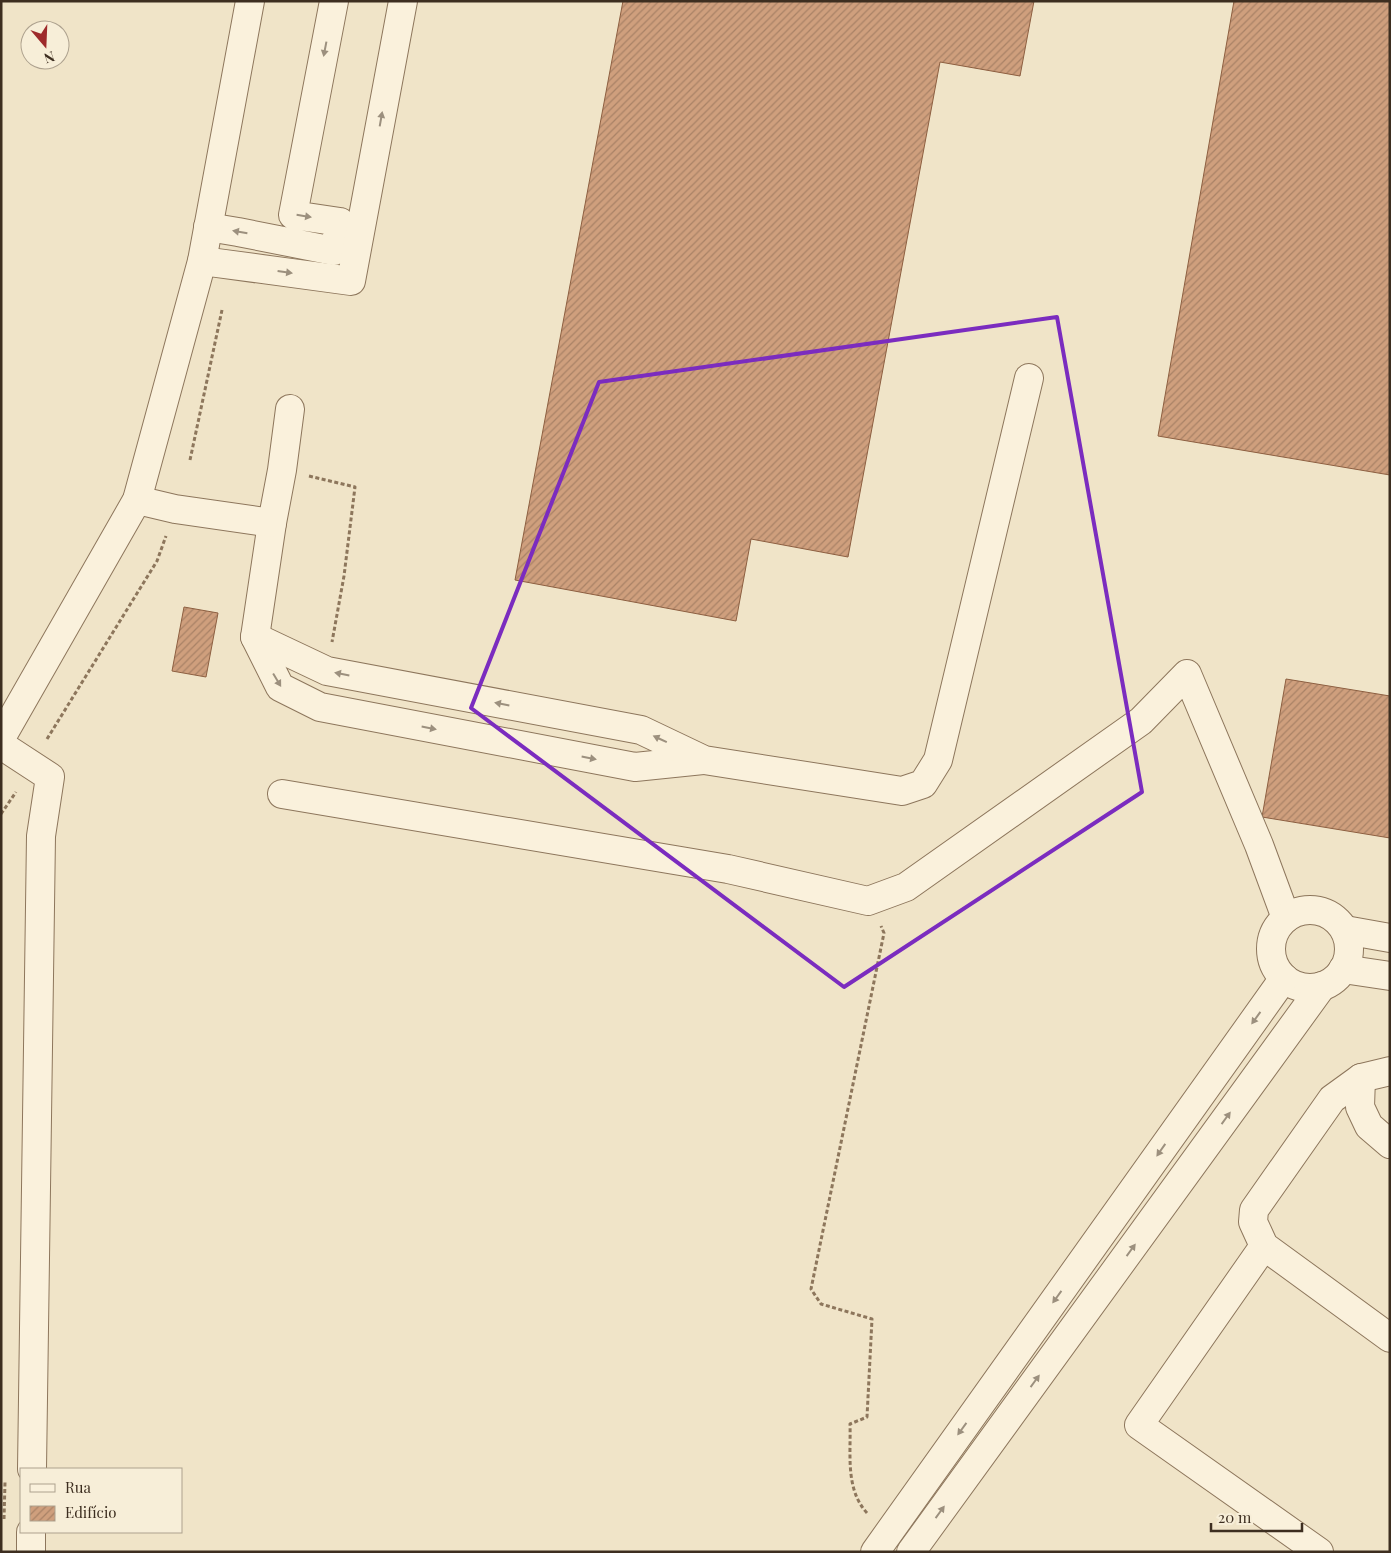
<svg xmlns="http://www.w3.org/2000/svg" width="1391" height="1553" font-family="'Playfair Display',serif">
	<style>
		.building { fill: url(#building-hatch); stroke: #8d5f41 }
		.lines { fill: none; stroke-linecap: round; stroke-linejoin: round }
		.minor-casing { stroke: #8d765c; stroke-width: 30 }
		.path { stroke: #8d765c; stroke-width: 3; stroke-dasharray: 4 2.5; stroke-linecap: butt }
		.minor { stroke: #faf1dc; stroke-width: 28 }
		.oneway { fill: #9c907e }
		.marked { fill: none; stroke: #7b2cbf; stroke-width: 4; stroke-linejoin: round }
	</style>
	<defs>
		<pattern id="building-hatch" width="6" height="6" patternUnits="userSpaceOnUse" patternTransform="scale(1.25)"><rect width="6" height="6" fill="#cf9f7d"/><path d="M-1 1l2-2M0 6l6-6M5 7l2-2" fill="none" stroke="#a98266"/></pattern>
	</defs>
	<rect width="100%" height="100%" fill="#f0e4c8"/>
	<!-- building -->
	<g class="building">
		<polygon points="623,1 1034,1 1020,76 940,62 848,557 751,539 736,621 515,580"/>
		<polygon points="1234,1 1390,1 1390,475 1158,436"/>
		<polygon points="184,607 218,613 206,677 172,671"/>
		<polygon points="1286,679 1390,696 1390,838 1262,817"/>
	</g>
	<g class="lines">
		<!-- minor casing -->
		<g class="minor-casing">
			<g id="minor">
				<polyline points="208,227 238,232 334,251 340,222 293,215 334,1"/>
				<polyline points="202,261 351,281 403,1"/>
				<polyline points="290,409 282,470 272,523 255,637 280,687 320,707 635,767 703,760"/>
				<polyline points="137,500 175,509 272,523"/>
				<polyline points="255,637 327,671 641,730 704,760 902,791 923,784 938,760 1029,378"/>
				<polyline points="1,738 137,500 202,261 250,1"/>
				<polyline points="1,745 50,777 41,836 32,1469"/>
				<polyline points="282,794 728,869 868,901 906,887 1141,721 1187,674 1259,845 1286,918"/>
				<circle cx="1310" cy="949" r="39"/>
				<polyline points="1345,930 1390,938"/>
				<polyline points="1343,969 1390,976"/>
				<polyline points="1390,1071 1361,1078 1332,1099 1254,1210 1253,1222 1264,1246 1390,1338"/>
				<polyline points="1361,1078 1360,1107 1369,1126 1390,1144"/>
				<polyline points="1264,1246 1139,1425 1319,1552"/>
				<polyline points="31,1552 31,1532"/>
				<polyline points="875,1552 1284,978"/>
				<polyline points="911,1552 1322,986"/>
			</g>
		</g>
		<!-- path -->
		<g class="path">
			<polyline points="190,460 222,310"/>
			<polyline points="309,476 355,487 344,576 332,642"/>
			<polyline points="47,739 157,561 166,536"/>
			<polyline points="1,814 16,792"/>
			<path d="M 867,1513 C 845,1489 851,1454 850,1424 L 867,1417 L 872,1319 L 821,1304 L 811,1289 L 884,933 L 881,926"/>
			<polyline points="4,1519 5,1482"/>
		</g>
		<!-- minor -->
		<use href="#minor" class="minor"/>
	</g>
	<!-- one-way arrows -->
	<defs><path id="oneway-solid" d="M-6-.8H1V-3.2L6.5 0L1 3.2V.8H-6Z" transform="scale(1.25)"/></defs>
	<g class="oneway">
		<use href="#oneway-solid" transform="translate(325 49) rotate(101)"/>
		<use href="#oneway-solid" transform="translate(381 119) rotate(-80)"/>
		<use href="#oneway-solid" transform="translate(304 216) rotate(9)"/>
		<use href="#oneway-solid" transform="translate(240 232) rotate(-170)"/>
		<use href="#oneway-solid" transform="translate(285 272) rotate(8)"/>
		<use href="#oneway-solid" transform="translate(342 674) rotate(-169)"/>
		<use href="#oneway-solid" transform="translate(277 680) rotate(59)"/>
		<use href="#oneway-solid" transform="translate(502 704) rotate(-169)"/>
		<use href="#oneway-solid" transform="translate(429 728) rotate(11)"/>
		<use href="#oneway-solid" transform="translate(660 739) rotate(-155)"/>
		<use href="#oneway-solid" transform="translate(589 758) rotate(11)"/>
		<use href="#oneway-solid" transform="translate(1256 1018) rotate(126)"/>
		<use href="#oneway-solid" transform="translate(1226 1118) rotate(-54)"/>
		<use href="#oneway-solid" transform="translate(1161 1150) rotate(125)"/>
		<use href="#oneway-solid" transform="translate(1131 1250) rotate(-54)"/>
		<use href="#oneway-solid" transform="translate(1057 1297) rotate(126)"/>
		<use href="#oneway-solid" transform="translate(1035 1381) rotate(-54)"/>
		<use href="#oneway-solid" transform="translate(962 1429) rotate(126)"/>
		<use href="#oneway-solid" transform="translate(940 1512) rotate(-54)"/>
	</g>
	<!-- marked area -->
	<path class="marked" d="M 1057,317 L 1142,792 L 844,987 L 471,708 L 599,382 Z"/>
	<!-- border -->
	<rect width="1391" height="1553" fill="none" stroke="#3d2e20" stroke-width="5"/>
	<!-- legend -->
	<rect x="20" y="1468" width="162" height="65" fill="#f7eed8" stroke="#ada18e"/>
	<rect x="30" y="1484" width="25" height="8" fill="#faf1dc" stroke="#ada18e"/>
	<text x="65" y="1493" font-size="15" fill="#3d2e20">Rua</text>
	<rect x="30" y="1506" width="25" height="15" fill="url(#building-hatch)" stroke="#ada18e"/>
	<text x="65" y="1518" font-size="15" fill="#3d2e20">Edifício</text>
	<!-- north arrow -->
	<g transform="translate(45 45) rotate(161)"><circle r="24" fill="#f7eed8" stroke="#ada18e"/>
	<path d="M0-4L9 19L0 12L-9 19Z" fill="#9e2a2b"/>
	<text y="-8" font-size="14" font-weight="bold" text-anchor="middle" fill="#3d2e20">N</text>
	</g>
	<!-- scale -->
	<path d="M1211 1523v8h91v-8" fill="none" stroke="#3d2e20" stroke-width="2.5"/>
	<text x="1218" y="1523" font-size="15" fill="#3d2e20" stroke="#f7eed8" stroke-width="4" paint-order="stroke">20 m</text>
</svg>
